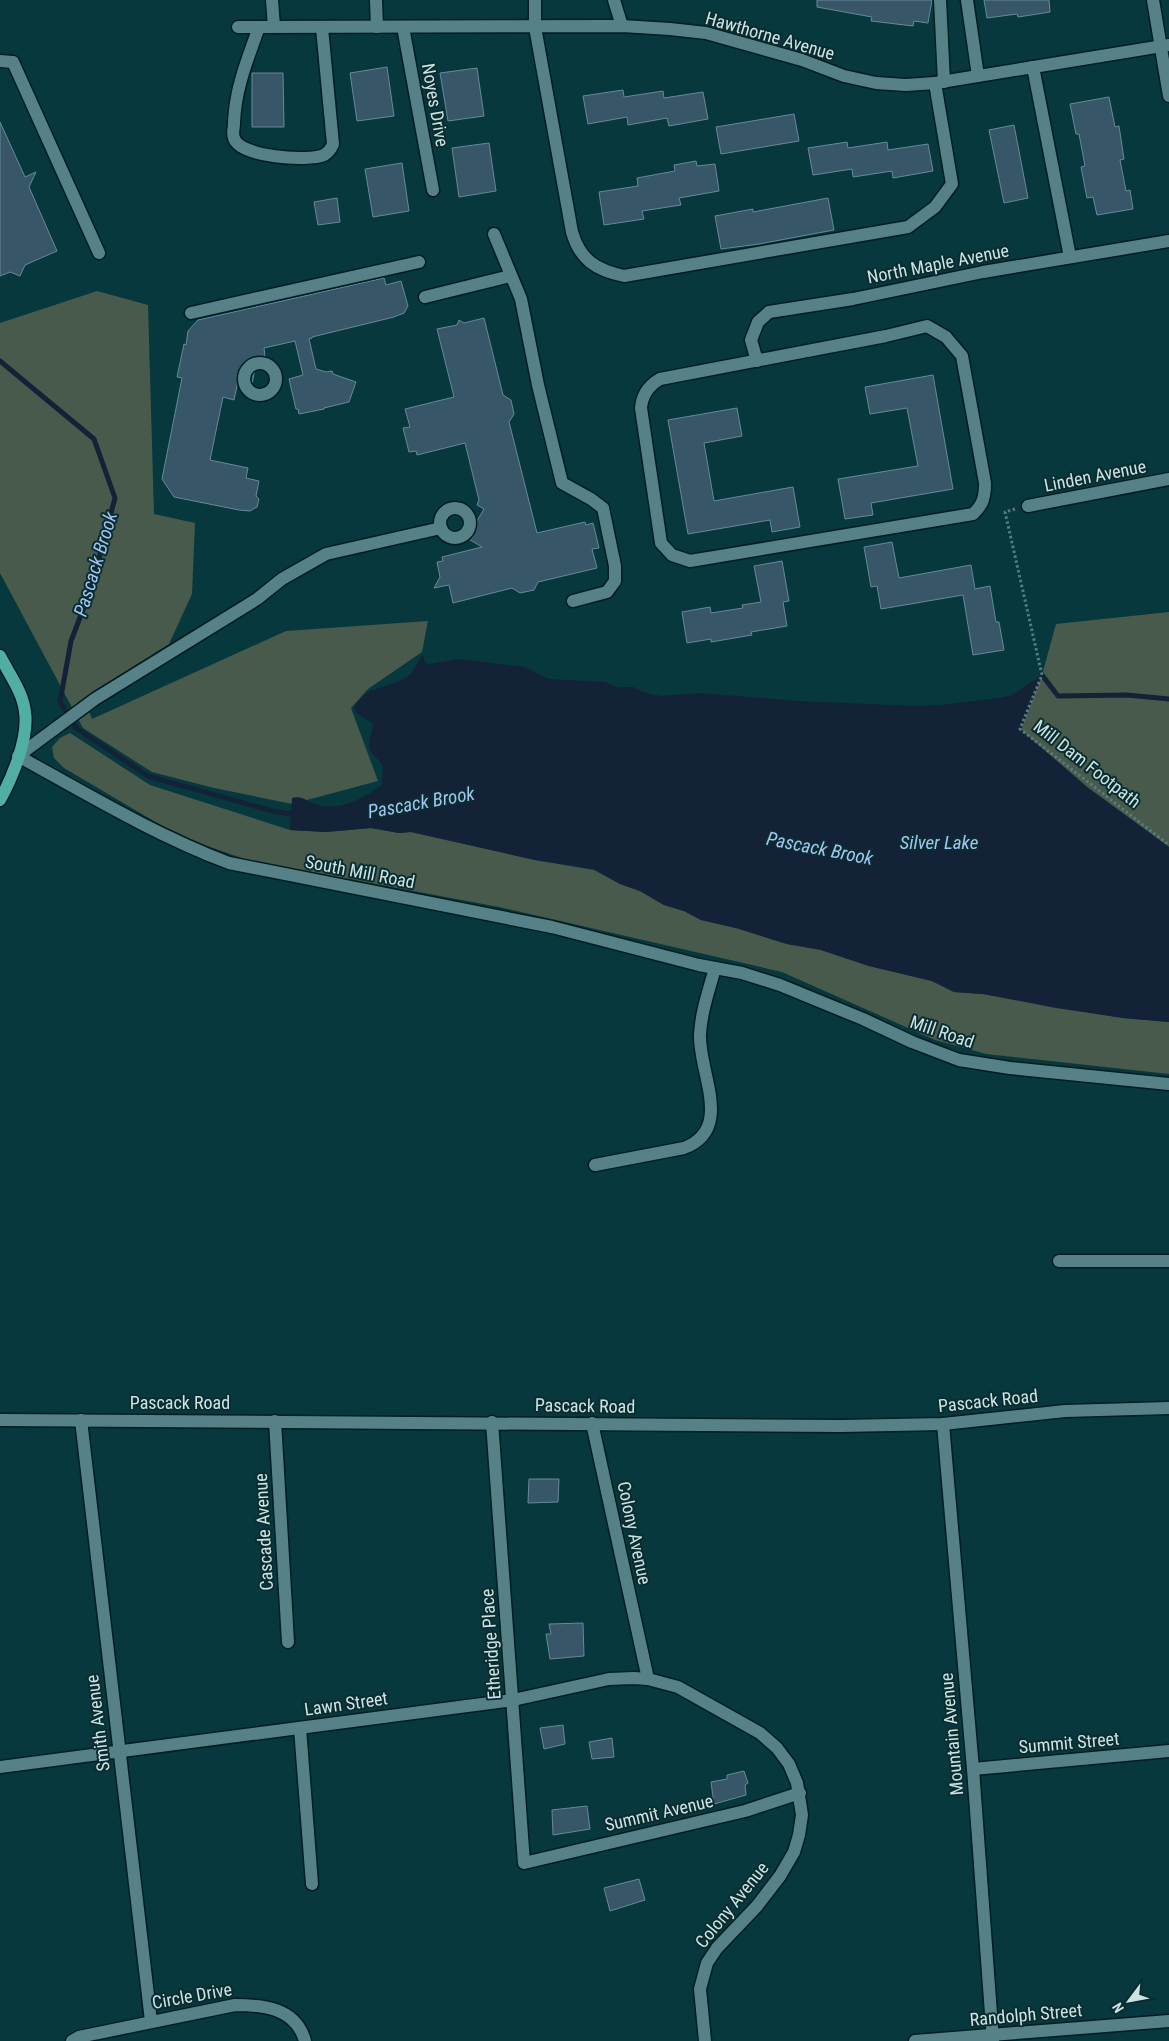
<svg xmlns="http://www.w3.org/2000/svg" width="1169" height="2041" font-family="'Roboto Condensed',sans-serif">
	<style>
		.green { fill: #475a4b }
		.water { fill: #142238 }
		.lines { fill: none; stroke-linecap: round; stroke-linejoin: round }
		.stream { stroke: #142238; stroke-width: 5 }
		.building { fill: #375768; stroke: #66899c }
		.minor-casing { stroke: #001e22; stroke-width: 15 }
		.major-casing { stroke: #001e22; stroke-width: 15 }
		.path { stroke: #557c80; stroke-width: 3; stroke-dasharray: 2.5 2.5; stroke-linecap: butt }
		.minor { stroke: #568287; stroke-width: 12 }
		.major { stroke: #51aea2; stroke-width: 12 }
		.labels { text-anchor: middle; stroke-width: 4; stroke-linejoin: round; paint-order: stroke }
		.street-label { font-size: 18px; fill: #cde3e6; stroke: #0a2d30 }
		.water-label { font-size: 19px; font-style: italic; fill: #a5c4f5; stroke: #0a2d30 }
	</style>
	<rect width="100%" height="100%" fill="#07383d"/>
	<!-- green -->
	<g class="green">
		<polygon points="97,291 148,305 154,514 195,523 192,594 169,644 84,698 92,719 286,631 428,621 422,652 368,689 351,708 378,781 292,804 214,788 152,772 83,728 0,573 0,323"/>
		<polygon points="1169,612 1169,847 1087,787 1020,729 1042,675 1056,624"/>
		<polygon points="70,733 150,785 290,830 326,832 371,828 399,833 411,832 535,860 594,870 620,884 640,891 664,905 684,911 701,920 736,928 787,944 821,950 869,966 932,981 954,992 983,994 1123,1018 1169,1022 1169,1074 986,1054 935,1040 782,972 499,907 247,860 179,836 64,768 54,758 52,747 60,738"/>
	</g>
	<!-- water -->
	<path class="water" d="M 423,655 L 425,663 L 429,664 L 459,659 L 525,667 L 549,679 L 605,682 L 617,687 L 633,687 L 649,694 L 662,696 L 699,693 L 799,701 L 915,706 L 941,705 L 999,698 L 1012,695 L 1042,675 L 1021,730 L 1087,787 L 1169,847 L 1169,1022 L 1123,1018 L 1056,1008 L 983,994 L 954,992 L 932,981 L 869,966 L 821,950 L 787,944 L 736,928 L 701,920 L 684,911 L 664,905 L 640,891 L 620,884 L 594,869 L 535,860 L 411,832 L 399,833 L 371,828 L 326,832 L 290,830 L 292,798 C 303,795 309,803 318,805 C 341,811 364,798 382,785 L 383,766 C 380,760 375,758 372,753 C 366,744 372,733 373,724 C 367,717 359,719 354,709 C 364,685 388,689 407,677 C 415,672 416,662 423,655 Z"/>
	<g class="lines">
		<!-- stream -->
		<g class="stream">
			<polyline points="0,361 94,439 115,498 91,589 71,641 60,702 76,728 148,776 272,811 296,815"/>
			<polyline points="1042,675 1058,696 1127,695 1169,699"/>
		</g>
	</g>
	<!-- building -->
	<g class="building">
		<polygon points="817,0 932,0 928,23 914,21 913,26 871,21 872,17 817,7"/>
		<polygon points="984,0 1049,0 1050,12 1018,17 1017,14 987,18"/>
		<polygon points="387,67 394,116 357,121 350,73"/>
		<polygon points="477,68 484,116 448,121 440,73"/>
		<polygon points="252,73 283,73 284,127 252,127"/>
		<polygon points="623,90 624,97 663,91 664,98 703,92 708,119 669,126 667,118 628,125 627,117 588,124 583,96"/>
		<polygon points="1109,97 1115,127 1119,126 1124,159 1120,160 1126,191 1130,190 1133,209 1097,215 1093,197 1087,198 1081,167 1085,166 1079,134 1076,134 1070,104"/>
		<polygon points="794,114 799,141 721,154 716,127"/>
		<polygon points="0,122 25,177 36,172 29,187 57,251 25,265 20,276 10,272 0,276"/>
		<polygon points="1014,125 1028,198 1004,203 989,130"/>
		<polygon points="847,142 848,148 887,142 888,150 928,144 933,171 893,178 892,171 853,177 852,169 813,175 808,148"/>
		<polygon points="489,143 496,191 459,197 452,148"/>
		<polygon points="696,161 697,166 715,164 719,191 679,198 681,205 642,211 644,219 604,225 599,192 638,186 637,178 675,171 674,165"/>
		<polygon points="402,163 409,211 373,217 365,169"/>
		<polygon points="337,198 340,222 318,225 314,202"/>
		<polygon points="828,198 834,230 759,244 721,249 715,216 753,209 753,212"/>
		<polygon points="384,278 386,285 401,281 408,306 404,313 394,317 312,337 312,338 309,339 316,369 326,372 332,371 333,374 356,382 349,402 324,408 324,409 299,414 298,409 296,409 289,379 303,375 295,341 264,348 265,356 257,358 252,384 238,381 234,400 223,397 210,460 248,468 246,478 259,481 256,496 259,499 257,507 250,511 239,510 174,497 162,479 182,378 177,377 184,344 186,345 188,331 198,320"/>
		<polygon points="484,318 503,395 511,400 514,414 509,422 537,533 585,522 586,525 593,523 599,548 592,549 597,568 538,582 534,590 520,593 512,588 453,603 449,585 434,588 440,577 437,562 443,561 442,557 482,547 467,538 484,509 477,505 479,500 465,443 417,455 416,451 409,452 403,428 410,427 405,409 454,397 437,329 457,325 459,320 464,323"/>
		<polygon points="933,375 953,489 871,503 873,515 845,519 838,479 918,466 907,408 870,414 865,387"/>
		<polygon points="737,408 742,436 704,443 714,501 793,487 800,527 772,532 770,520 688,534 668,420"/>
		<polygon points="892,542 899,578 971,565 975,589 990,586 996,622 999,622 1004,650 973,655 963,595 881,609 877,586 871,587 864,547"/>
		<polygon points="782,561 789,601 783,602 787,626 751,632 752,635 711,642 711,639 687,643 682,612 710,607 711,613 743,608 742,605 761,602 754,566"/>
		<polygon points="529,1479 559,1479 558,1502 528,1503"/>
		<polygon points="583,1623 584,1656 550,1659 546,1634 551,1634 549,1624"/>
		<polygon points="563,1725 565,1744 544,1749 540,1728"/>
		<polygon points="612,1738 614,1757 592,1759 589,1742"/>
		<polygon points="744,1771 748,1783 745,1785 746,1795 714,1804 711,1782 727,1779 727,1775"/>
		<polygon points="587,1806 590,1829 553,1835 552,1810"/>
		<polygon points="639,1879 645,1900 610,1911 604,1888"/>
	</g>
	<g class="lines">
		<!-- minor casing -->
		<g class="minor-casing">
			<g id="minor">
				<polyline points="272,0 274,27"/>
				<polyline points="376,0 377,27"/>
				<path d="M 535,0 L 535,27 L 572,232 C 580,260 596,270 624,276 L 908,227 L 935,207 L 952,184 L 935,83"/>
				<polyline points="614,0 622,26"/>
				<polyline points="940,0 944,82"/>
				<polyline points="967,0 978,76"/>
				<polyline points="1153,0 1169,96"/>
				<polyline points="238,27 622,26 670,29 706,33 802,60 844,76 876,83 906,85 935,83 1169,45"/>
				<path d="M 259,27 C 248,58 235,89 234,123 C 234,128 232,134 234,138 C 239,157 308,162 324,155 C 329,152 331,149 333,144 L 322,28"/>
				<polyline points="403,27 433,190"/>
				<polyline points="0,61 13,62 99,253"/>
				<polyline points="1033,67 1070,257"/>
				<polyline points="494,234 521,299 538,385 562,483 591,499 603,508 615,566 615,581 607,592 573,601"/>
				<polyline points="425,297 510,276"/>
				<polyline points="191,313 419,262"/>
				<path d="M 927,326 L 946,337 L 962,356 L 985,483 C 985,497 983,505 973,514 L 690,561 L 672,555 L 661,543 L 641,408 C 642,395 648,386 660,379 L 886,336 Z"/>
				<polyline points="757,361 751,340 758,322 769,312 853,299 983,272 1169,241"/>
				<circle cx="260" cy="379" r="16"/>
				<polyline points="1028,506 1169,479"/>
				<circle cx="455" cy="523" r="15"/>
				<path d="M 441,528 L 326,554 L 282,579 L 257,599 L 95,699 L 18,756 C 87,794 155,835 229,863 L 552,927 L 699,965 L 742,973 L 780,985 L 863,1019 L 912,1042 L 959,1060 L 1010,1068 L 1169,1084"/>
				<path d="M 595,1165 L 684,1148 C 734,1129 699,1074 700,1035 C 701,1012 709,990 715,968"/>
				<polyline points="1059,1261 1169,1261"/>
				<polyline points="0,1420 841,1426 943,1424 1065,1411 1169,1408"/>
				<polyline points="81,1420 151,2021"/>
				<polyline points="275,1421 288,1642"/>
				<polyline points="492,1422 524,1863 745,1811 800,1793"/>
				<polyline points="592,1423 648,1679"/>
				<polyline points="943,1424 973,1769 993,2041"/>
				<polyline points="300,1728 312,1884"/>
				<polyline points="0,1767 513,1700 609,1679 634,1678 648,1679 678,1687 760,1733 777,1748 789,1764 797,1783 802,1815 799,1835 794,1852 780,1876 757,1906 717,1948 707,1963 700,1989 705,2041"/>
				<polyline points="973,1769 1169,1751"/>
				<path d="M 72,2041 L 79,2037 L 235,2005 C 264,2005 296,2008 305,2041"/>
				<polyline points="915,2041 1169,2021"/>
			</g>
		</g>
		<!-- major casing -->
		<g class="major-casing">
			<path id="major" d="M 0,656 C 9,674 23,692 25,712 C 29,738 12,778 0,800"/>
		</g>
		<!-- path -->
		<polyline class="path" points="1015,509 1005,512 1042,675 1020,729 1169,845"/>
		<!-- minor -->
		<use href="#minor" class="minor"/>
		<!-- major -->
		<use href="#major" class="major"/>
	</g>
	<g class="labels">
		<!-- street labels -->
		<g class="street-label">
			<text transform="translate(770 36) rotate(16)" y="6">Hawthorne Avenue</text>
			<text transform="translate(435 105) rotate(80)" y="6">Noyes Drive</text>
			<text transform="translate(938 264) rotate(-11)" y="6">North Maple Avenue</text>
			<text transform="translate(1095 476) rotate(-11)" y="6">Linden Avenue</text>
			<text transform="translate(1087 764) rotate(38)" y="6">Mill Dam Footpath</text>
			<text transform="translate(360 872) rotate(11)" y="6">South Mill Road</text>
			<text transform="translate(942 1032) rotate(19)" y="6">Mill Road</text>
			<text transform="translate(988 1401) rotate(-6)" y="6">Pascack Road</text>
			<text x="180" y="1409">Pascack Road</text>
			<text transform="translate(585 1406) rotate(1)" y="6">Pascack Road</text>
			<text transform="translate(264 1532) rotate(-93)" y="6">Cascade Avenue</text>
			<text transform="translate(634 1533) rotate(78)" y="6">Colony Avenue</text>
			<text transform="translate(491 1644) rotate(-94)" y="6">Etheridge Place</text>
			<text transform="translate(346 1704) rotate(-8)" y="6">Lawn Street</text>
			<text transform="translate(98 1723) rotate(-97)" y="6">Smith Avenue</text>
			<text transform="translate(952 1734) rotate(-95)" y="6">Mountain Avenue</text>
			<text transform="translate(1069 1743) rotate(-5)" y="6">Summit Street</text>
			<text transform="translate(659 1813) rotate(-13)" y="6">Summit Avenue</text>
			<text transform="translate(732 1905) rotate(-51)" y="6">Colony Avenue</text>
			<text transform="translate(192 1996) rotate(-10)" y="6">Circle Drive</text>
			<text transform="translate(1026 2015) rotate(-5)" y="6">Randolph Street</text>
		</g>
		<!-- water labels -->
		<g class="water-label">
			<text transform="translate(95 564) rotate(-73)" y="7">Pascack Brook</text>
			<text transform="translate(421 802) rotate(-10)" y="7">Pascack Brook</text>
			<text x="939" y="849">Silver Lake</text>
			<text transform="translate(820 848) rotate(11)" y="7">Pascack Brook</text>
		</g>
	</g>
	<!-- north arrow -->
	<g transform="translate(1129 2001) rotate(238)" stroke="#0a2d30" stroke-width="4" paint-order="stroke">
	<path d="M0-4L9 19L0 12L-9 19Z" fill="#cde3e6"/>
	<text y="-8" font-size="14" font-weight="bold" text-anchor="middle" fill="#cde3e6">N</text>
	</g>
</svg>
